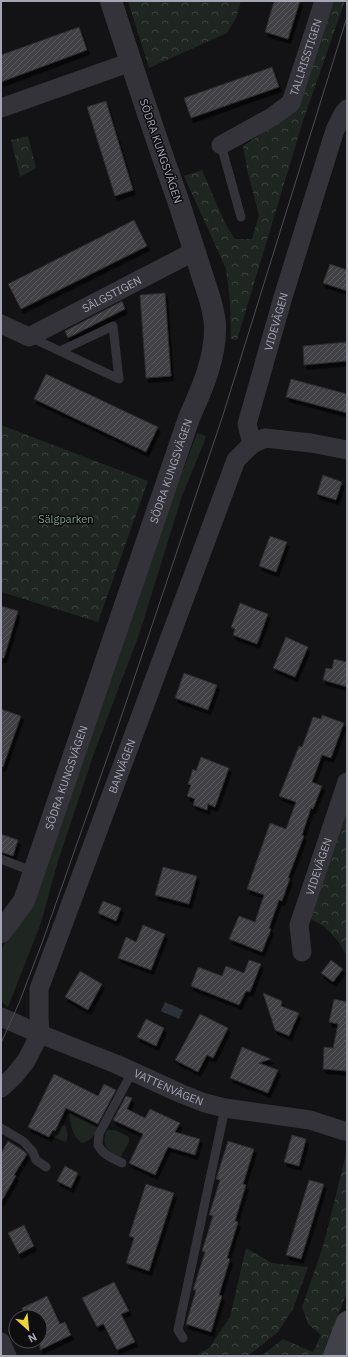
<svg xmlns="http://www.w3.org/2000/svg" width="348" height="1357" font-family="'IBM Plex Sans',sans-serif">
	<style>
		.grass { fill: #1f2621 }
		.forest { fill: url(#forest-crowns) }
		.water { fill: url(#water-ripples) }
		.building { fill: url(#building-hatch); stroke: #2d2c30; filter: url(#shadow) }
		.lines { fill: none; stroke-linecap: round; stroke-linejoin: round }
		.service { stroke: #343339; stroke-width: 9 }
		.minor { stroke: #343339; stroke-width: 19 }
		.tertiary { stroke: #343339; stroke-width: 22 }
		.secondary { stroke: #414249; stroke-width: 22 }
		.tram { stroke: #4c4d54; stroke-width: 1 }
		.labels { text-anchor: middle; stroke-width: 3; stroke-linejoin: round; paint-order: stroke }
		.street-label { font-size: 11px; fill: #a4a6b4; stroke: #0e0d0f }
		.park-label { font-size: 11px; fill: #7c9e85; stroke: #0e0d0f }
	</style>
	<defs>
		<pattern id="forest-crowns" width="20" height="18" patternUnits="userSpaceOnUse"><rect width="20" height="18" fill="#1f2621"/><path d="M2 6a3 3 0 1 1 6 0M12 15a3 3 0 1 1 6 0" fill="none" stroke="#3d423f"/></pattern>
		<pattern id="water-ripples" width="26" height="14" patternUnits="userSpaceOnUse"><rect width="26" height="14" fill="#2b3039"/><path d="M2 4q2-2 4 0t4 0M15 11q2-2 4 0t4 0" fill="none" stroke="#474b53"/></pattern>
		<pattern id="building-hatch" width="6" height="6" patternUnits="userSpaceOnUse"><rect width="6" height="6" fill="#3f3f44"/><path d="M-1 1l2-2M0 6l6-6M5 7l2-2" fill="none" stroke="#58585d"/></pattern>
		<filter id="shadow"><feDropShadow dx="2.5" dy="4.5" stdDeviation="0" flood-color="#0009"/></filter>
	</defs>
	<rect width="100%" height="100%" fill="#131214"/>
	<!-- grass -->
	<g class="grass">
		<polygon points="197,433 206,436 203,445 182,496 140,632 93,756 58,861 41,923 8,1007 1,1001 1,950 9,936"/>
		<path d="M 69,1113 L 72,1113 L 98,1126 C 95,1135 92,1141 82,1143 C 72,1137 71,1125 69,1113 Z"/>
		<polygon points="63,1115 64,1120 61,1121 62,1126 65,1125 68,1135 66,1142 51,1136 53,1131 56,1132"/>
		<path d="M 107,1130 L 115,1130 L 129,1137 L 129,1142 L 120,1158 C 108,1151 100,1146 107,1130 Z"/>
	</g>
	<!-- forest -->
	<g class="forest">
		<polygon points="128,1 241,1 236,18 227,33 149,68"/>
		<polygon points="330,1 345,1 303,121 237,340 231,339 230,301 226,269 184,176 202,170 225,223 235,239 252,239 259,215 248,173 243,146 294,112"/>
		<polygon points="28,136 36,168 20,177 11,140"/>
		<polygon points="1,425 148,481 98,622 1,592"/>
		<polygon points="347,811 347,956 338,941 325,927 311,919"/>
		<polygon points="347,1153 347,1292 322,1356 261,1356 283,1339 313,1352 321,1335 308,1324 302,1307 324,1243 346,1154"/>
		<polygon points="246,1248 272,1263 308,1267 293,1309 278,1332 248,1356 199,1356 198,1354 209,1348 230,1317"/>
	</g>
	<!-- water -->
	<polygon class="water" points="165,1002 183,1010 179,1019 161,1011"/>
	<!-- building -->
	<g class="building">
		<polygon points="274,1 300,1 288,39 265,32"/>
		<polygon points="79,27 87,50 1,82 1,55"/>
		<polygon points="272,67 279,87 191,118 184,98"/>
		<polygon points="106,101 133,190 115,196 87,107"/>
		<polygon points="134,220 147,246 21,309 8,284"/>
		<polygon points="330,264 347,270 347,291 323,283"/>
		<polygon points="165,293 171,376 146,378 140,295"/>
		<polygon points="122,301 125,309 68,338 65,331"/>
		<polygon points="347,342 347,361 304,365 303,346"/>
		<polygon points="46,374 158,427 146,452 34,399"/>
		<polygon points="291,379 347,394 347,413 286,397"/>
		<polygon points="323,475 342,482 336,500 317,494"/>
		<polygon points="270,536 287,542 276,572 259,566"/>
		<polygon points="240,603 268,614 257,644 233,635 235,629 231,627"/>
		<polygon points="1,606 18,611 4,658 1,658"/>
		<polygon points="286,637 308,647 295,677 273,668"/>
		<polygon points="334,659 347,662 347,687 323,680 326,668 332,669"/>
		<polygon points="184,673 217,685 208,710 175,698"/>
		<polygon points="1,709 21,716 3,767 1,767"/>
		<polygon points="322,715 344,723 331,758 322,755 312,782 322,786 313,809 311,808 302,835 304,836 288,878 290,878 282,901 279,900 269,928 271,929 262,952 229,939 239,916 255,922 264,895 247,889 270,823 286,829 296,802 279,796 299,746 302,747 313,717 321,719"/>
		<polygon points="201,757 229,768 215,807 208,804 207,810 193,805 195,799 187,796 191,785 188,784 193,769 196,771"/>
		<polygon points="1,834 18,840 13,856 1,852"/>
		<polygon points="163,867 197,876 189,904 155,895"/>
		<polygon points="103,901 121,908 116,921 98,913"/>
		<polygon points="143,925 165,934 151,970 118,958 126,937 136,942"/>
		<polygon points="249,960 261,964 250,992 246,991 239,1005 191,986 198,967 222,976 226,966 244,973"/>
		<polygon points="331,960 343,969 333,982 321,973"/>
		<polygon points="80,971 102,984 88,1010 65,997"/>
		<polygon points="263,993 282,1001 281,1006 299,1013 289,1036 275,1030"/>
		<polygon points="334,999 347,1002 347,1071 323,1069 324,1047 333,1048 338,1024 329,1022"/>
		<polygon points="200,1014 228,1028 213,1058 207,1055 198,1072 175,1060"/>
		<polygon points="146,1019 164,1028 156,1046 137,1037"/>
		<polygon points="242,1047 271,1059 259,1063 278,1070 268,1093 230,1078"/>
		<polygon points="54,1074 98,1096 104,1084 116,1090 98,1124 66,1108 55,1131 53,1130 49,1137 28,1127"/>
		<polygon points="126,1096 132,1098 127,1109 145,1118 150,1109 180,1123 175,1132 200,1139 195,1155 168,1147 155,1175 129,1163 143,1134 113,1120"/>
		<polygon points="292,1135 306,1139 299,1166 284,1162"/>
		<polygon points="8,1141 24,1151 27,1154 14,1175 16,1176 1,1202 1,1153"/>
		<polygon points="228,1141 254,1149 243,1184 246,1185 235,1221 238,1222 227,1258 230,1259 219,1295 222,1296 211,1332 186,1324 196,1290 193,1290 205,1252 202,1251 213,1216 209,1215 220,1180 216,1179"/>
		<polygon points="65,1166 78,1173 71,1188 57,1181"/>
		<polygon points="309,1180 324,1184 301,1259 286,1255"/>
		<polygon points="146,1184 174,1193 149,1271 126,1263 134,1238 129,1236"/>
		<polygon points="24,1225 34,1246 19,1254 8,1233"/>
		<polygon points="114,1282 129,1311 121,1314 135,1342 117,1350 104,1325 103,1324 97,1327 82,1298"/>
		<polygon points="47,1296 60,1324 65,1322 71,1335 40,1350 40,1317 26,1317 22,1308"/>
	</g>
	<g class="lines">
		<!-- service -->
		<g class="service">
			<polyline points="221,145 241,217"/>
			<polyline points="30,337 119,379 113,326 60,351"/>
			<polyline points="1,859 34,872"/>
			<polyline points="1,1128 23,1141 33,1152 36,1160 46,1167"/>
			<path d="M 122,1163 C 112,1158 103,1155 98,1145 L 99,1134 L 132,1072"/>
			<polyline points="183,1338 178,1330 225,1108"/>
		</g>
		<!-- minor -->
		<g class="minor">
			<polyline points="1,108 131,62"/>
			<path id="s1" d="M 221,145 L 272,117 L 291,103 L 324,1"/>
			<path id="s2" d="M 1,324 L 29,337 L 195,251"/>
			<path id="s3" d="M 252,444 L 247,424 L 283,297 L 335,130 L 343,114 L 347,109"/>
			<path id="s4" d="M 302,952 L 299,925 L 347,782"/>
			<path id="s5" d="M 1,1017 L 40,1034 L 116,1064 L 182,1094 L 205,1103 L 225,1108 L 310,1120 L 344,1131"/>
			<path id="s6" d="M 1,1088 L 14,1076 L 26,1061 L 40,1034 L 39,1016 L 39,989 L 236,460 L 252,444 L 265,438 L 311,443 L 347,450"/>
			<polyline points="1,1342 7,1356"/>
		</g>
		<!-- tertiary -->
		<path class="tertiary" id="s7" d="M 1,932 L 24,901 L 189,418 C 202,389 216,358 215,325 C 214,310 209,295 204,281 C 196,255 187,229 179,203 C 155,136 133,69 111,1"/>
		<!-- secondary -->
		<polyline class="secondary" points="334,1356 347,1322"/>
		<!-- tram -->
		<polyline class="tram" points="1,1043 19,1003 42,943 111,747 223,415 347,17"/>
	</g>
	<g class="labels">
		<!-- street labels -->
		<g class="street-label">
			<text dy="4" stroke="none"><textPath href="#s1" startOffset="130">TALLRISSTIGEN</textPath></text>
			<text transform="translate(161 151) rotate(71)" y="4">SÖDRA KUNGSVÄGEN</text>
			<text dy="4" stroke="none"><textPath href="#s2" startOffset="124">SÄLGSTIGEN</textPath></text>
			<text dy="4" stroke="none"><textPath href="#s3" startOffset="127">VIDEVÄGEN</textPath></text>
			<text dy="4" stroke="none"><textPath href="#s7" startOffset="493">SÖDRA KUNGSVÄGEN</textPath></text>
			<text dy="4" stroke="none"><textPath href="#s6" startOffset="350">BANVÄGEN</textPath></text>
			<text dy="4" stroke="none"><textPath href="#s7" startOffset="169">SÖDRA KUNGSVÄGEN</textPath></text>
			<text dy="4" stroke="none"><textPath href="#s4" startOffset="89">VIDEVÄGEN</textPath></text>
			<text dy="4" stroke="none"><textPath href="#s5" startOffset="182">VATTENVÄGEN</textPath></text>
		</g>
		<!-- park labels -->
		<g class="park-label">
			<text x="66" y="523">Sälgparken</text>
		</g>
	</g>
	<!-- border -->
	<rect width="348" height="1357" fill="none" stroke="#a4a6b4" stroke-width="4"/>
	<!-- north arrow -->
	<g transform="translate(28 1329) rotate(153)"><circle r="19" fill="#0e0d0f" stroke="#4a4a51"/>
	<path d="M0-3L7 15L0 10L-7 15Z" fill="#ebd433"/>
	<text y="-6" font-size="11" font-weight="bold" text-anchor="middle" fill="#a4a6b4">N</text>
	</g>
</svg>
